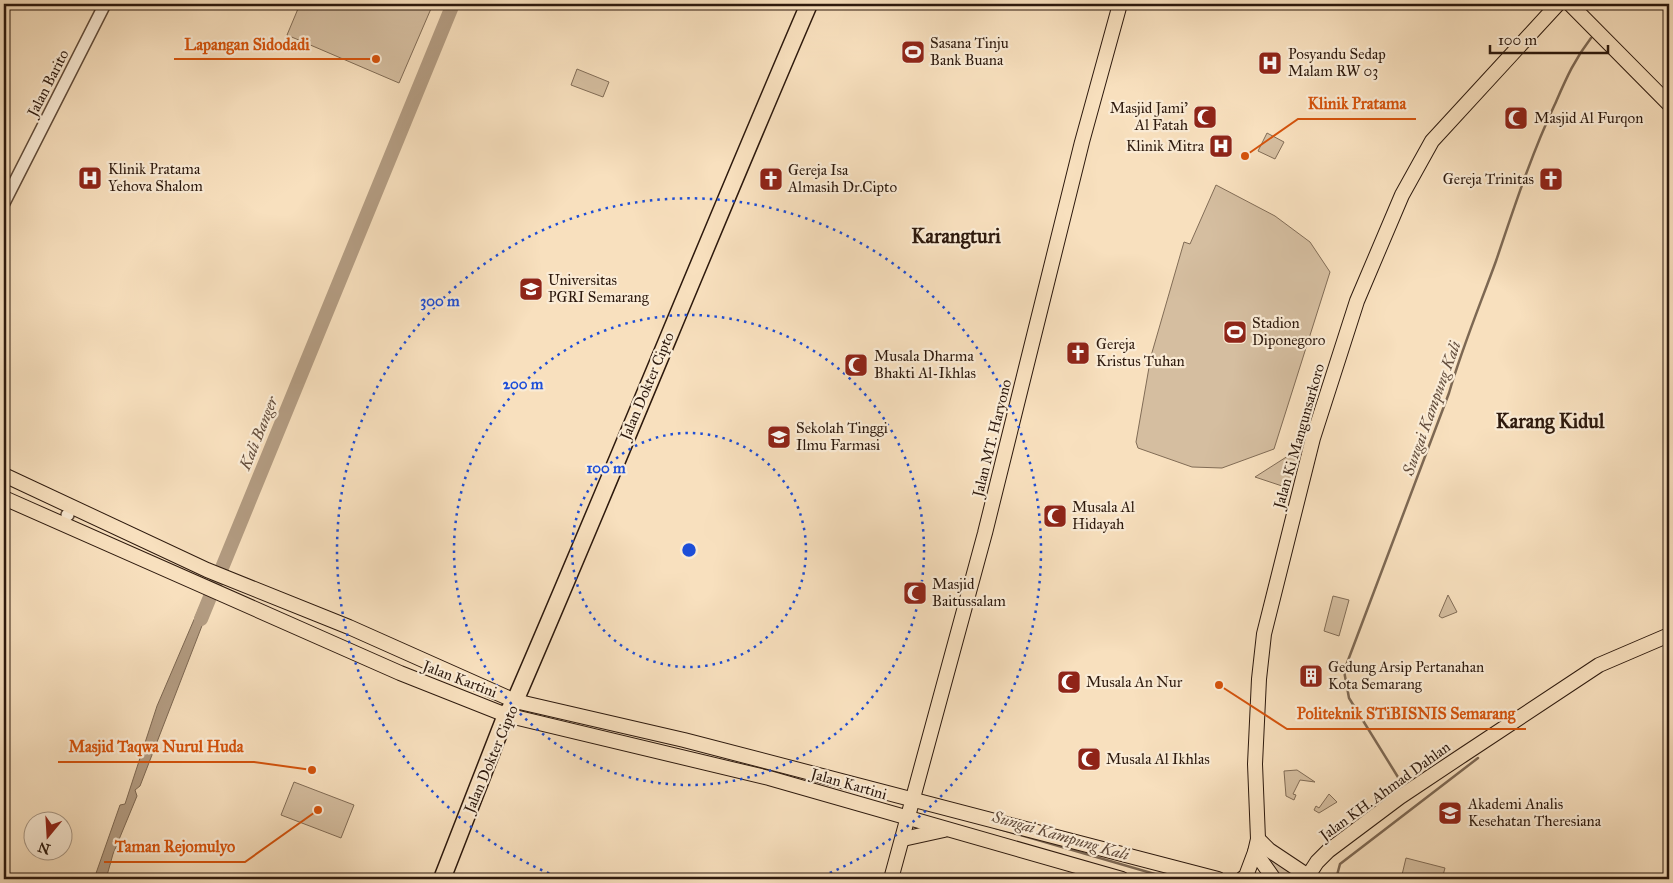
<svg xmlns="http://www.w3.org/2000/svg" width="1673" height="883" font-family="'IM FELL Great Primer',serif">
	<style>
		.green { fill: #d5bea0; stroke: #816c56 }
		.water { fill: #b39c82; stroke: #7d6853 }
		.lines { fill: none; stroke-linecap: round; stroke-linejoin: round }
		.stream { stroke: #7d6853; stroke-width: 2.5 }
		.river { stroke: #b39c82; stroke-width: 14 }
		.minor-casing { stroke: #604b39; stroke-width: 14 }
		.major-casing { stroke: #2d190d; stroke-width: 16 }
		.highway-casing { stroke: #2d190d; stroke-width: 19 }
		.minor { stroke: #faebd5; stroke-width: 11 }
		.major { stroke: #f8e0be; stroke-width: 14 }
		.highway { stroke: #f8e0be; stroke-width: 16 }
		.ring { fill: none; stroke: #1d4ed8; stroke-width: 2.5; stroke-dasharray: 2.5 5 }
		.labels { text-anchor: middle; stroke-width: 4.5; stroke-linejoin: round; paint-order: stroke }
		.poi-label { font-size: 15px; fill: #2d190d; stroke: #faebd5; text-anchor: start }
		.street-label { font-size: 15px; fill: #2d190d; stroke: #faebd5 }
		.water-label { font-size: 16px; font-style: italic; fill: #634d3c; stroke: #faebd5 }
		.district-label { font-size: 20px; font-weight: bold; fill: #2d190d; stroke: #faebd5 }
		.centre { fill: #1d4ed8; stroke: #faebd5; stroke-width: 2.5 }
		.ring-label { font-size: 15px; text-anchor: middle; font-weight: bold; fill: #1d4ed8; stroke: #faebd5; stroke-width: 4.5; stroke-linejoin: round; paint-order: stroke }
		.leader { fill: none; stroke: #d5530c; stroke-width: 2 }
		.callout-dot { fill: #d5530c; stroke: #faebd5; stroke-width: 2 }
		.callout-label { font-size: 16px; text-anchor: middle; font-weight: bold; fill: #d5530c; stroke: #faebd5; stroke-width: 4.5; stroke-linejoin: round; paint-order: stroke }
	</style>
	<rect width="100%" height="100%" fill="#f8e0be"/>
	<filter id="stains"><feTurbulence type="fractalNoise" baseFrequency=".004" numOctaves="4"/><feColorMatrix values="0 0 0 0 .2 0 0 0 0 .09 0 0 0 0 .02 0 0 0 .5 -.17"/></filter>
	<radialGradient id="worn" r=".72"><stop offset=".6" stop-color="#630" stop-opacity="0"/><stop offset="1" stop-color="#630" stop-opacity=".3"/></radialGradient>
	<!-- green -->
	<g class="green">
		<polygon points="300,4 433,4 399,83 287,35"/>
		<polygon points="577,69 609,82 603,97 571,85"/>
		<polygon points="1267,133 1284,142 1275,159 1258,151"/>
		<polygon points="1216,185 1275,216 1310,242 1330,272 1274,449 1222,468 1192,467 1138,448 1136,442 1151,356 1184,242 1190,244"/>
		<polygon points="1302,447 1288,488 1255,477"/>
		<polygon points="1448,595 1457,612 1442,618 1439,616"/>
		<polygon points="1333,596 1349,600 1339,636 1324,631"/>
		<polygon points="1297,770 1315,782 1300,780 1293,794 1296,795 1294,800 1286,796 1284,771"/>
		<polygon points="294,782 354,805 341,838 281,815"/>
		<polygon points="1329,794 1337,802 1319,813 1314,810 1316,806 1319,808"/>
		<polygon points="1260,849 1301,874 1299,879 1279,879"/>
		<polygon points="1406,858 1445,868 1442,879 1401,879"/>
	</g>
	<!-- water -->
	<polygon class="water" points="202,601 210,605 140,786 135,790 137,796 113,854 106,879 94,879 120,805 125,804 157,706"/>
	<g class="lines">
		<!-- stream -->
		<g class="stream">
			<path d="M 1401,782 L 1349,698 L 1344,671 L 1449,393 C 1462,348 1480,305 1496,261 C 1514,208 1531,155 1555,104 C 1566,79 1574,60 1591,38"/>
			<polyline points="996,828 1172,879"/>
			<polyline points="1336,879 1340,864 1478,758"/>
		</g>
		<!-- river -->
		<polyline class="river" points="201,619 453,4"/>
		<!-- minor casing -->
		<g class="minor-casing">
			<g id="minor">
				<polyline points="4,203 105,4"/>
				<polyline points="67,515 68,515"/>
			</g>
		</g>
		<!-- major casing -->
		<g class="major-casing">
			<g id="major">
				<polyline points="1570,4 1669,104"/>
				<polyline points="4,475 207,570 349,627 515,701 684,740 1218,879"/>
				<polyline points="4,498 400,673 506,715 769,778 1122,879"/>
				<polyline points="903,839 944,830"/>
				<polyline points="1258,839 1269,850 1308,876"/>
				<polyline points="1255,852 1274,879"/>
				<polyline points="891,879 985,533 1082,142 1120,4"/>
				<polyline points="1242,879 1246,876 1255,852 1258,839 1255,764 1259,679 1264,634 1313,438 1357,301 1402,195 1432,141 1558,4"/>
				<polyline points="1306,879 1317,862 1328,851 1400,797 1463,755 1599,665 1669,635"/>
			</g>
		</g>
		<!-- highway casing -->
		<g class="highway-casing">
			<path id="highway" d="M 442,879 L 506,715 L 515,701 C 615,470 709,236 809,4"/>
		</g>
		<!-- minor -->
		<use href="#minor" class="minor"/>
		<!-- major -->
		<use href="#major" class="major"/>
		<!-- highway -->
		<use href="#highway" class="highway"/>
	</g>
	<!-- distance rings -->
	<g class="ring">
		<circle cx="689" cy="550" r="117"/>
		<circle cx="689" cy="550" r="235"/>
		<path d="M563 879A352 352 0 1 1 815 879"/>
	</g>
	<!-- icons -->
	<defs>
		<g id="stadium-square" transform="scale(1.25)"><rect x="-9" y="-9" width="18" height="18" rx="4" fill="#8f2418" stroke="#faebd5"/><path d="M0-5a6.5 5 0 1 0 0 10a6.5 5 0 1 0 0-10ZM-3.5-1.8h7v3.6h-7Z" fill="#fff"/></g>
		<g id="hospital-square" transform="scale(1.25)"><rect x="-9" y="-9" width="18" height="18" rx="4" fill="#8f2418" stroke="#faebd5"/><path d="M-5-5h3v3.5h4V-5h3V5h-3V1.5h-4V5h-3Z" fill="#fff"/></g>
		<g id="mosque-square" transform="scale(1.25)"><rect x="-9" y="-9" width="18" height="18" rx="4" fill="#8f2418" stroke="#faebd5"/><path d="M3.5-4.9A6 6 0 1 0 3.5 4.9A5 5 0 1 1 3.5-4.9Z" fill="#fff"/></g>
		<g id="church-square" transform="scale(1.25)"><rect x="-9" y="-9" width="18" height="18" rx="4" fill="#8f2418" stroke="#faebd5"/><path d="M-1.2-6h2.4v3.5h3.3v2.4h-3.3V6h-2.4V-.1h-3.3v-2.4h3.3Z" fill="#fff"/></g>
		<g id="university-square" transform="scale(1.25)"><rect x="-9" y="-9" width="18" height="18" rx="4" fill="#8f2418" stroke="#faebd5"/><path d="M0-5L7-2L0 1L-7-2ZM-4 1L0 2.5L4 1V4Q0 6-4 4Z" fill="#fff"/></g>
		<g id="building-square" transform="scale(1.25)"><rect x="-9" y="-9" width="18" height="18" rx="4" fill="#8f2418" stroke="#faebd5"/><path d="M-4-6H4V6H1V3H-1V6H-4ZM-2.5-4.3h1.7v1.8h-1.7ZM.8-4.3h1.7v1.8H.8ZM-2.5-1h1.7V.8h-1.7ZM.8-1h1.7V.8H.8Z" fill="#fff"/></g>
	</defs>
	<g fill-rule="evenodd">
		<use href="#stadium-square" x="913" y="52"/>
		<use href="#hospital-square" x="1270" y="63"/>
		<use href="#mosque-square" x="1205" y="117"/>
		<use href="#mosque-square" x="1516" y="118"/>
		<use href="#hospital-square" x="1221" y="146"/>
		<use href="#hospital-square" x="90" y="178"/>
		<use href="#church-square" x="771" y="179"/>
		<use href="#church-square" x="1551" y="179"/>
		<use href="#university-square" x="531" y="289"/>
		<use href="#stadium-square" x="1235" y="332"/>
		<use href="#church-square" x="1078" y="353"/>
		<use href="#mosque-square" x="856" y="365"/>
		<use href="#university-square" x="779" y="437"/>
		<use href="#mosque-square" x="1055" y="516"/>
		<use href="#mosque-square" x="915" y="593"/>
		<use href="#building-square" x="1311" y="676"/>
		<use href="#mosque-square" x="1069" y="682"/>
		<use href="#mosque-square" x="1089" y="759"/>
		<use href="#university-square" x="1450" y="813"/>
	</g>
	<g class="labels">
		<!-- poi labels -->
		<g class="poi-label">
			<text x="930" y="48">Sasana Tinju<tspan x="930" dy="17">Bank Buana</tspan></text>
			<text x="1288" y="59">Posyandu Sedap<tspan x="1288" dy="17">Malam RW 03</tspan></text>
			<text x="1188" y="113" text-anchor="end">Masjid Jami'<tspan x="1188" dy="17">Al Fatah</tspan></text>
			<text x="1534" y="123">Masjid Al Furqon</text>
			<text x="1204" y="151" text-anchor="end">Klinik Mitra</text>
			<text x="108" y="174">Klinik Pratama<tspan x="108" dy="17">Yehova Shalom</tspan></text>
			<text x="788" y="175">Gereja Isa<tspan x="788" dy="17">Almasih Dr.Cipto</tspan></text>
			<text x="1534" y="184" text-anchor="end">Gereja Trinitas</text>
			<text x="548" y="285">Universitas<tspan x="548" dy="17">PGRI Semarang</tspan></text>
			<text x="1252" y="328">Stadion<tspan x="1252" dy="17">Diponegoro</tspan></text>
			<text x="1096" y="349">Gereja<tspan x="1096" dy="17">Kristus Tuhan</tspan></text>
			<text x="874" y="361">Musala Dharma<tspan x="874" dy="17">Bhakti Al-Ikhlas</tspan></text>
			<text x="796" y="433">Sekolah Tinggi<tspan x="796" dy="17">Ilmu Farmasi</tspan></text>
			<text x="1072" y="512">Musala Al<tspan x="1072" dy="17">Hidayah</tspan></text>
			<text x="932" y="589">Masjid<tspan x="932" dy="17">Baitussalam</tspan></text>
			<text x="1328" y="672">Gedung Arsip Pertanahan<tspan x="1328" dy="17">Kota Semarang</tspan></text>
			<text x="1086" y="687">Musala An Nur</text>
			<text x="1106" y="764">Musala Al Ikhlas</text>
			<text x="1468" y="809">Akademi Analis<tspan x="1468" dy="17">Kesehatan Theresiana</tspan></text>
		</g>
		<!-- street labels -->
		<g class="street-label">
			<text transform="translate(48 83) rotate(-63)" y="5">Jalan Barito</text>
			<text transform="translate(647 386) rotate(-67)" y="5">Jalan Dokter Cipto</text>
			<text transform="translate(1299 436) rotate(-74)" y="5">Jalan Ki Mangunsarkoro</text>
			<text transform="translate(992 438) rotate(-76)" y="5">Jalan MT. Haryono</text>
			<text transform="translate(460 679) rotate(21)" y="5">Jalan Kartini</text>
			<text transform="translate(491 759) rotate(-67)" y="5">Jalan Dokter Cipto</text>
			<text transform="translate(849 784) rotate(16)" y="5">Jalan Kartini</text>
			<text transform="translate(1385 791) rotate(-36)" y="5">Jalan KH. Ahmad Dahlan</text>
		</g>
		<!-- water labels -->
		<g class="water-label">
			<text transform="translate(1431 408) rotate(-70)" y="6">Sungai Kampung Kali</text>
			<text transform="translate(258 433) rotate(-68)" y="6">Kali Banger</text>
			<text transform="translate(1061 835) rotate(16)" y="6">Sungai Kampung Kali</text>
		</g>
		<!-- district labels -->
		<g class="district-label">
			<text x="956" y="243">Karangturi</text>
			<text x="1550" y="428">Karang Kidul</text>
		</g>
	</g>
	<circle cx="689" cy="550" r="8" class="centre"/>
	<g class="ring-label">
		<text x="440" y="306">300 m</text>
		<text x="523" y="389">200 m</text>
		<text x="606" y="473">100 m</text>
	</g>
	<!-- callouts -->
	<path class="leader" d="M376 59L319 59H174M1245 156L1298 119H1416M1219 685L1287 729H1526M312 770L254 762H58M318 810L245 862H104"/>
	<g class="callout-dot">
		<circle cx="376" cy="59" r="5"/>
		<circle cx="1245" cy="156" r="5"/>
		<circle cx="1219" cy="685" r="5"/>
		<circle cx="312" cy="770" r="5"/>
		<circle cx="318" cy="810" r="5"/>
	</g>
	<g class="callout-label">
		<text x="247" y="50">Lapangan Sidodadi</text>
		<text x="1357" y="109">Klinik Pratama</text>
		<text x="1406" y="719">Politeknik STiBISNIS Semarang</text>
		<text x="156" y="752">Masjid Taqwa Nurul Huda</text>
		<text x="175" y="852">Taman Rejomulyo</text>
	</g>
	<!-- margin -->
	<rect width="1673" height="883" fill="none" stroke="#f8e0be" stroke-width="20"/>
	<rect x="5" y="5" width="1663" height="873" fill="none" stroke="#2d190d" stroke-width="2.5"/>
	<rect x="10" y="10" width="1653" height="863" fill="none" stroke="#2d190d"/>
	<!-- north arrow -->
	<g transform="translate(48 836) rotate(198)"><circle r="24" fill="#faebd5" stroke="#a89785"/>
	<path d="M0-4L9 19L0 12L-9 19Z" fill="#8f2418"/>
	<text y="-8" font-size="14" font-weight="bold" text-anchor="middle" fill="#2d190d">N</text>
	</g>
	<!-- scale -->
	<path d="M1490 45v8h118v-8" fill="none" stroke="#2d190d" stroke-width="2.5"/>
	<text x="1498" y="45" font-size="15" fill="#2d190d" stroke="#faebd5" stroke-width="4" paint-order="stroke">100 m</text>
	<rect width="100%" height="100%" filter="url(#stains)"/>
	<rect width="100%" height="100%" fill="url(#worn)"/>
</svg>
